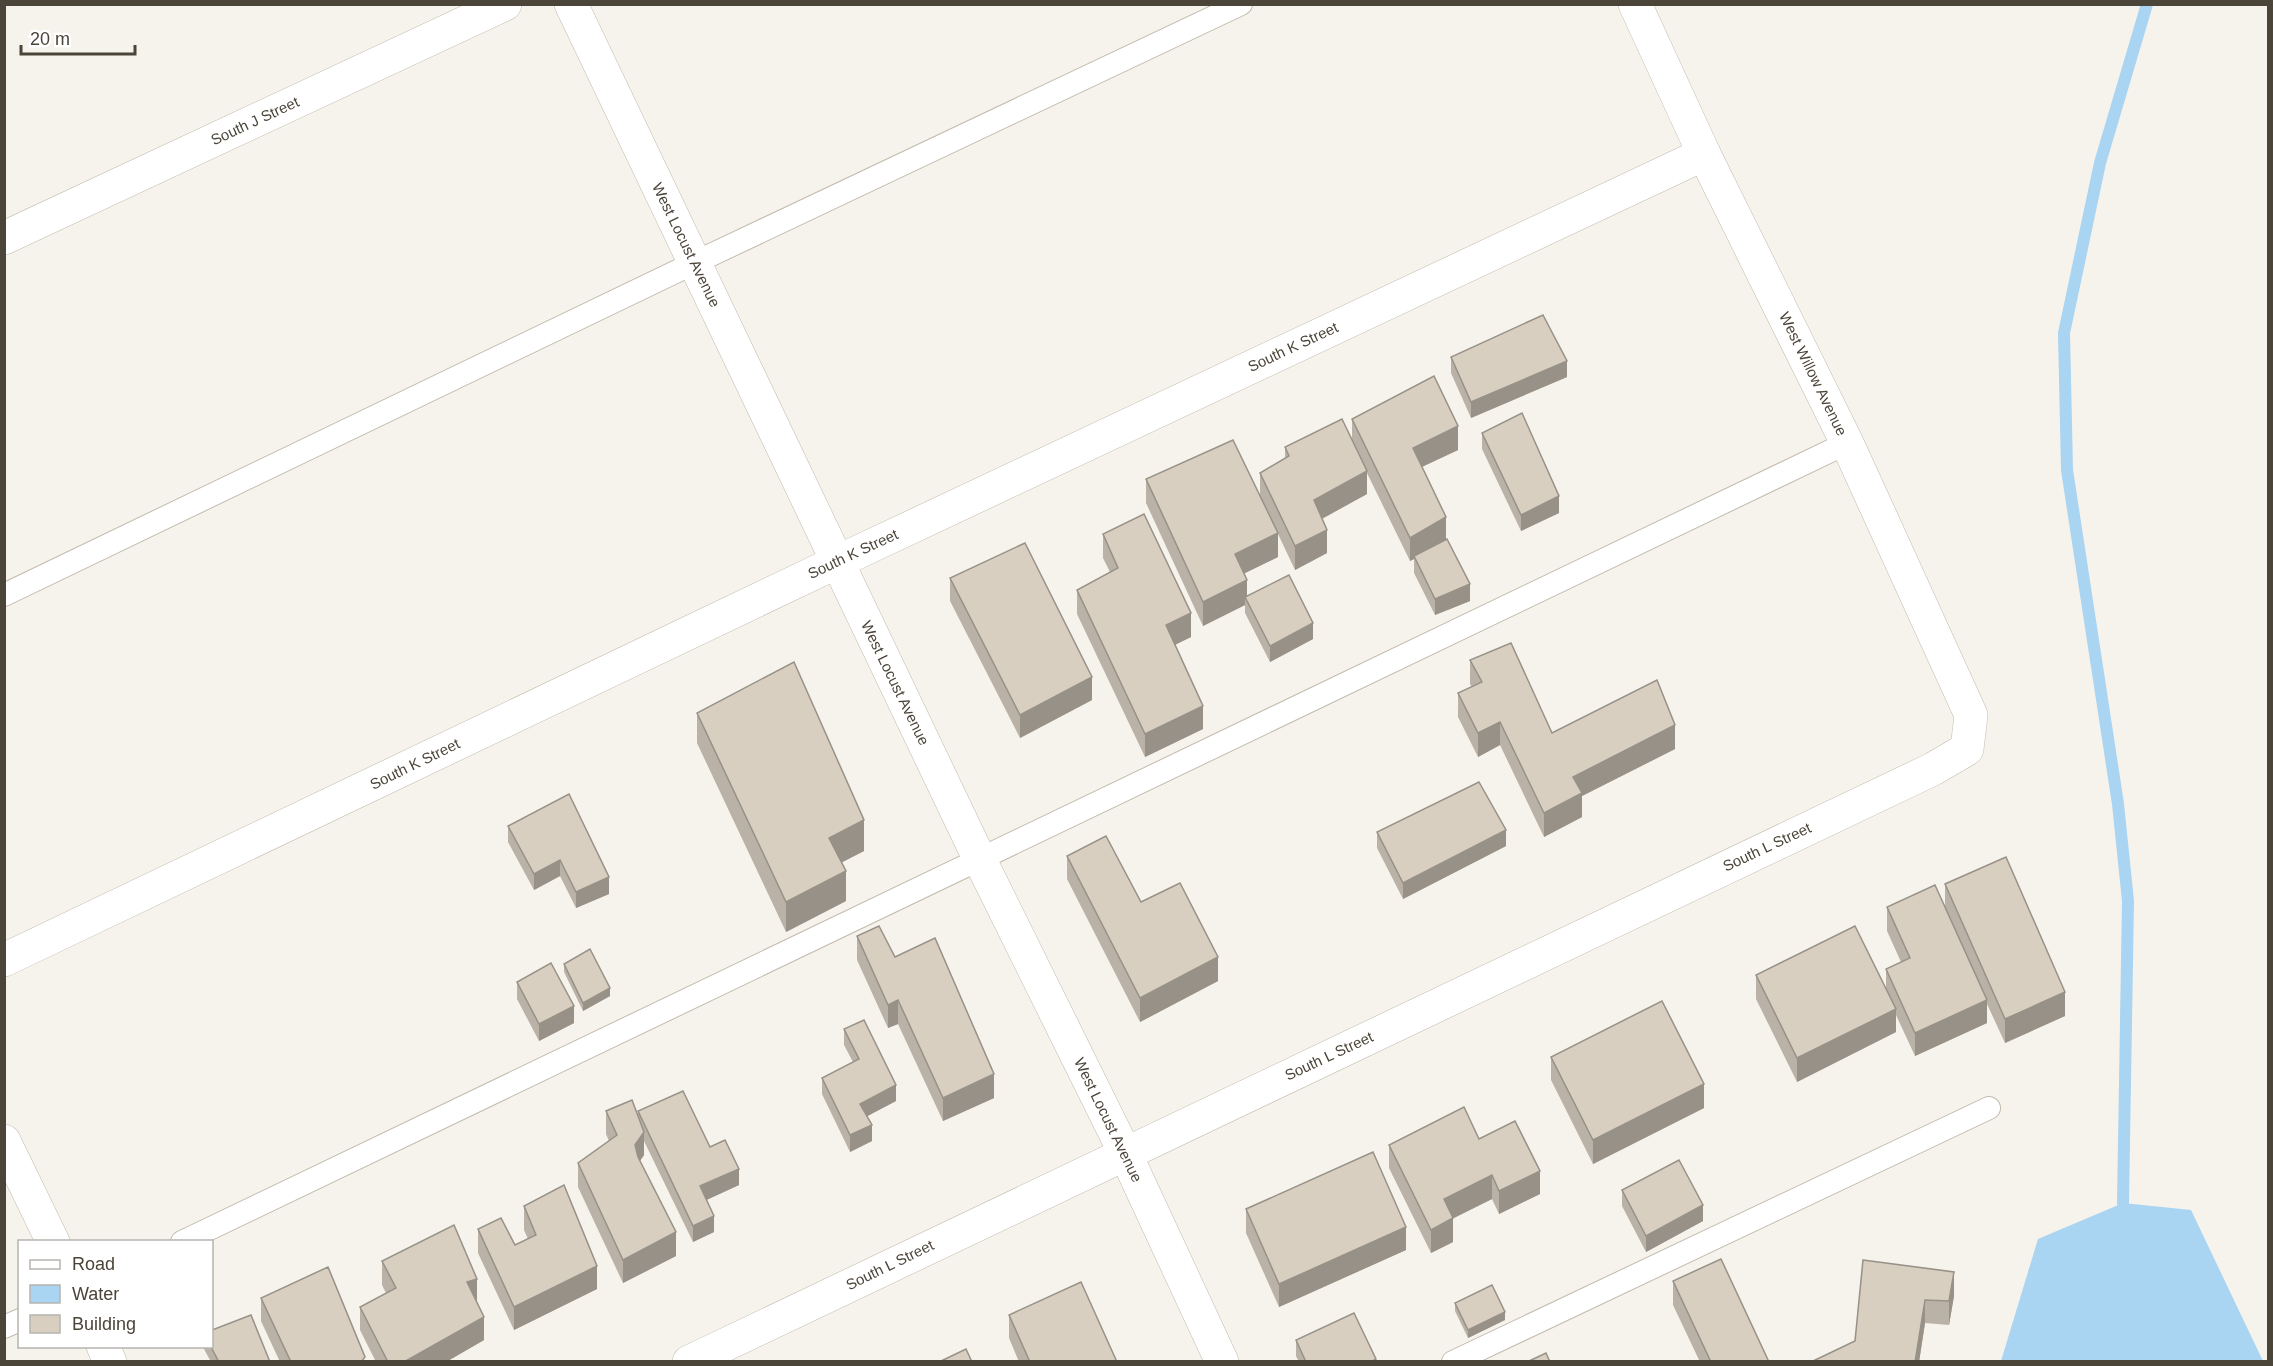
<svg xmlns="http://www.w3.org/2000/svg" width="2273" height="1366" font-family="Helvetica,sans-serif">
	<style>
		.water { fill: #a9d4f2 }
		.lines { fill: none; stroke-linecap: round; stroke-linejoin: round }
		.stream { stroke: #a9d4f2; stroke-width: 12 }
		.service-casing { stroke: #c2bbae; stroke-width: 24 }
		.minor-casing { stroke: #c2bbae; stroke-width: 34 }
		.tertiary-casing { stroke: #c2bbae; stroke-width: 34 }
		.service { stroke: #fff; stroke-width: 22 }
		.minor { stroke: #fff; stroke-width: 33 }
		.tertiary { stroke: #fff; stroke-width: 33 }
		.wall { fill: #bab2a6 }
		.shaded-wall { fill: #979187 }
		.building { fill: #d8cfc1; stroke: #979187; stroke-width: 1.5 }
		.labels { text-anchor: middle; stroke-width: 5; stroke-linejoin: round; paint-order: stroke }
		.street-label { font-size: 15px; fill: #4b4439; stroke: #fff }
	</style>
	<rect width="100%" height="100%" fill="#f6f3ec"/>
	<!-- water -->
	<polygon class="water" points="2123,1203 2191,1210 2263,1361 2001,1361 2038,1239"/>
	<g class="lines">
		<!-- stream -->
		<polyline class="stream" points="2123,1203 2128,901 2118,804 2067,470 2064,333 2100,163 2147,4"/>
		<!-- service casing -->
		<g class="service-casing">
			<g id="service">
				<polyline points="4,595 694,263 1241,4"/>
				<polyline points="182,1242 1847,443"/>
				<polyline points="4,1327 20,1320"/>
				<polyline points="1453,1362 1989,1108"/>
			</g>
		</g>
		<!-- minor casing -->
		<g class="minor-casing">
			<g id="minor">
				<polyline points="571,4 979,858 1125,1153 1222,1362"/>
				<polyline points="4,238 505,4"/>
				<polyline points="4,960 837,562 1704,154"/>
				<polyline points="689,1362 1933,769 1967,749 1971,715 1847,443 1704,154 1635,4"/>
			</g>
		</g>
		<!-- tertiary casing -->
		<g class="tertiary-casing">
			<g id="tertiary">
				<polyline points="4,1141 53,1242"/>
				<polyline points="103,1346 110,1362"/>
			</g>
		</g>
		<!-- service -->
		<use href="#service" class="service"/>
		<!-- minor -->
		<use href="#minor" class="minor"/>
		<!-- tertiary -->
		<use href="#tertiary" class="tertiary"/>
	</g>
	<!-- wall -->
	<g class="wall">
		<polygon points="1451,357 1567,377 1471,418 1451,373"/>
		<polygon points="1352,419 1458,450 1422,467 1446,540 1470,601 1435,615 1414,573 1414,559 1410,561 1367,473 1367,494 1322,519 1327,553 1295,570 1278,534 1278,557 1244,573 1247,596 1313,639 1270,662 1245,613 1245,605 1203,626 1146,503 1146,479 1260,495 1260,473 1285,458 1285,447 1352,440"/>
		<polygon points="1482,433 1559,513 1521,531 1482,449"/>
		<polygon points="1103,534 1191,637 1175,645 1203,729 1145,757 1077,614 1077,590 1110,572 1103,558"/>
		<polygon points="950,578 1092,700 1020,738 950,601"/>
		<polygon points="1470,660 1552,733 1675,749 1582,796 1582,817 1544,837 1500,745 1478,757 1458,717 1458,693 1472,687 1470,684"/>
		<polygon points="697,713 864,851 842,862 846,901 786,932 697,743"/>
		<polygon points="508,826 609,894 576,908 560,876 534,890 508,842"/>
		<polygon points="1377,832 1506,846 1403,899 1377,848"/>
		<polygon points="1067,856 1141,902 1218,981 1140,1022 1067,879"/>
		<polygon points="1945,884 2065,1016 2005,1043 1987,1004 1987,1023 1915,1056 1896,1015 1896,1032 1797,1082 1756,999 1756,975 1886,988 1886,969 1901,962 1887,931 1887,907 1945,907"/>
		<polygon points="857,936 895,957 994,1098 943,1121 898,1024 888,1028 857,960"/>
		<polygon points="564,964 610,996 583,1011 564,972"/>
		<polygon points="517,982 574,1023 539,1041 517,999"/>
		<polygon points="844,1029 896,1101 867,1116 872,1141 850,1152 822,1094 822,1078 853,1062 844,1045"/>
		<polygon points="1551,1057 1704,1108 1593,1164 1551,1080"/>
		<polygon points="606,1111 638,1114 638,1111 710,1147 739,1185 706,1200 714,1232 693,1242 644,1141 644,1155 640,1161 676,1256 623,1283 578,1187 578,1163 609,1141 606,1134"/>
		<polygon points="1479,1139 1540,1194 1499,1214 1492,1199 1453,1218 1453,1242 1431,1253 1389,1168 1389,1145"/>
		<polygon points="1622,1190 1703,1221 1646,1252 1622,1206"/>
		<polygon points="524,1206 597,1289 514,1330 478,1253 478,1229 515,1245 528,1239 524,1230"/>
		<polygon points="1246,1209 1406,1250 1279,1307 1246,1233"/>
		<polygon points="1863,1260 1954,1296 1949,1325 1925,1323 1919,1362 1811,1362 1855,1341"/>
		<polygon points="382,1261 477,1302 484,1340 446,1362 376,1362 360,1330 360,1307 386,1293 382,1285"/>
		<polygon points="1673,1281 1769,1362 1700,1362 1673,1305"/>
		<polygon points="261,1298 365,1362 280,1362 261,1321"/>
		<polygon points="1455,1303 1505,1320 1468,1338 1455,1311"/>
		<polygon points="1009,1315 1117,1362 1019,1362 1009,1338"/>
		<polygon points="1296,1340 1376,1362 1299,1362 1296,1356"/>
		<polygon points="204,1347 212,1347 270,1362 211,1362 204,1349"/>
	</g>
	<!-- shaded-wall -->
	<g class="shaded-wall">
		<polygon points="1567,361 1567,377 1471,418 1471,402"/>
		<polygon points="1458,426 1458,450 1413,471 1413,448"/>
		<polygon points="1367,471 1367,494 1314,523 1314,500"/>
		<polygon points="1559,496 1559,513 1521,531 1521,515"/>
		<polygon points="1446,517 1446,541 1414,556 1414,559 1410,561 1410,538"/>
		<polygon points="1327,530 1327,553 1295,570 1295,546"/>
		<polygon points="1278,533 1278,557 1235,578 1235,554"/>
		<polygon points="1247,580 1247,599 1245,597 1245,605 1203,626 1203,602"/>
		<polygon points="1470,584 1470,601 1435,615 1435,599"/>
		<polygon points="1191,613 1191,637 1166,649 1166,625"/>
		<polygon points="1313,623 1313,639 1270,662 1270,646"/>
		<polygon points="1092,677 1092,700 1020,738 1020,715"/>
		<polygon points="1203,706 1203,729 1145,757 1145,734"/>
		<polygon points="1500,722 1500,745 1478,757 1478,733"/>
		<polygon points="1675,725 1675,749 1582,796 1582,817 1544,837 1544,813 1573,777"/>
		<polygon points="864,820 864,851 829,869 829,838"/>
		<polygon points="1506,830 1506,846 1403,899 1403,883"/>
		<polygon points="560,860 560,876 534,890 534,874"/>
		<polygon points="846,871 846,901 786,932 786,902"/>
		<polygon points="609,877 609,894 576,908 576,892"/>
		<polygon points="1218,957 1218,981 1140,1022 1140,998"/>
		<polygon points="610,988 610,996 583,1011 583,1003"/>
		<polygon points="2065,992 2065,1016 2005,1043 2005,1019"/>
		<polygon points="898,1000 898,1024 888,1028 888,1005"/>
		<polygon points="1987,1000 1987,1023 1915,1056 1915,1033"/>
		<polygon points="574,1006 574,1023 539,1041 539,1024"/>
		<polygon points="1896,1009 1896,1032 1797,1082 1797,1058"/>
		<polygon points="994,1074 994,1098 943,1121 943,1098"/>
		<polygon points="1704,1084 1704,1108 1593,1164 1593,1140"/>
		<polygon points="896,1085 896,1101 860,1120 860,1104"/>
		<polygon points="872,1125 872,1141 850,1152 850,1135"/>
		<polygon points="644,1132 644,1155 635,1168 635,1145"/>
		<polygon points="739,1169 739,1185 700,1203 700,1186"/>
		<polygon points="1540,1171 1540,1194 1499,1214 1499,1191"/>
		<polygon points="1492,1175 1492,1199 1444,1223 1444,1199"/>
		<polygon points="1703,1205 1703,1221 1646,1252 1646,1236"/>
		<polygon points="714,1216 714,1232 693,1242 693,1226"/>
		<polygon points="1453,1218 1453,1242 1431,1253 1431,1230"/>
		<polygon points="1406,1227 1406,1250 1279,1307 1279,1284"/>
		<polygon points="676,1232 676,1256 623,1283 623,1260"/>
		<polygon points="597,1266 597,1289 514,1330 514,1307"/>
		<polygon points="1954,1272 1954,1296 1949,1325 1949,1301"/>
		<polygon points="477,1279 477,1302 467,1282"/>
		<polygon points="1925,1300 1925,1323 1919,1362 1915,1362"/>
		<polygon points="1505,1312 1505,1320 1468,1338 1468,1330"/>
		<polygon points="484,1317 484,1340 446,1362 404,1362"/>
	</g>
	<!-- building -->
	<g class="building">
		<polygon points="1543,315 1567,361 1471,402 1451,357"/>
		<polygon points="1434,376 1458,426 1413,448 1446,517 1410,538 1352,419"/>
		<polygon points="1522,413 1559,496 1521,515 1482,433"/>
		<polygon points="1342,419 1367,471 1314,500 1327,530 1295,546 1260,473 1289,456 1285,447"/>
		<polygon points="1233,440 1278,533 1235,554 1247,580 1203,602 1146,479"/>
		<polygon points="1144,514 1191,613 1166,625 1203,706 1145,734 1077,590 1118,568 1103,534"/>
		<polygon points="1447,539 1470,584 1435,599 1414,556"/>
		<polygon points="1025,543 1092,677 1020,715 950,578"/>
		<polygon points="1289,575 1313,623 1270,646 1245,597"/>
		<polygon points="1511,643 1552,733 1657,680 1675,725 1573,777 1582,793 1544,813 1500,722 1478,733 1458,693 1482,682 1470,660"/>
		<polygon points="794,662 864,820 829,838 846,871 786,902 697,713"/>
		<polygon points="1479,782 1506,830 1403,883 1377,832"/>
		<polygon points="569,794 609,877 576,892 560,860 534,874 508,826"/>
		<polygon points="1106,836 1141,902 1180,883 1218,957 1140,998 1067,856"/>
		<polygon points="2006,857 2065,992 2005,1019 1945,884"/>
		<polygon points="1935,885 1987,1000 1915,1033 1886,969 1910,958 1887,907"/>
		<polygon points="879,926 895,957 935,938 994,1074 943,1098 898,1000 888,1005 857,936"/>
		<polygon points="1855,926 1896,1009 1797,1058 1756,975"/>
		<polygon points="590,949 610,988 583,1003 564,964"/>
		<polygon points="551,963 574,1006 539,1024 517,982"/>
		<polygon points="1662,1001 1704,1084 1593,1140 1551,1057"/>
		<polygon points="864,1020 896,1085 860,1104 872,1125 850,1135 822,1078 859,1059 844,1029"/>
		<polygon points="683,1091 710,1147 725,1140 739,1169 700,1186 714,1216 693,1226 638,1111"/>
		<polygon points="632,1100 644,1132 635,1145 638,1157 676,1232 623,1260 578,1163 617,1135 606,1111"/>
		<polygon points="1464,1107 1479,1139 1515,1121 1540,1171 1499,1191 1492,1175 1444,1199 1453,1218 1431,1230 1389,1145"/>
		<polygon points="1373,1152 1406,1227 1279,1284 1246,1209"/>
		<polygon points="1679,1160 1703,1205 1646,1236 1622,1190"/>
		<polygon points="564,1185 597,1266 514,1307 478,1229 501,1218 515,1245 536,1235 524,1206"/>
		<polygon points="454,1225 477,1279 467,1282 484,1317 404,1362 388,1362 360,1307 396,1288 382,1261"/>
		<polygon points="1721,1259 1769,1362 1711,1362 1673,1281"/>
		<polygon points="1863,1260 1954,1272 1949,1301 1925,1300 1915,1362 1811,1362 1855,1341"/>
		<polygon points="328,1267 365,1357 361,1362 291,1362 261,1298"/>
		<polygon points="1081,1282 1117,1362 1030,1362 1009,1315"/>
		<polygon points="1492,1285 1505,1312 1468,1330 1455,1303"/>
		<polygon points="1354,1313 1376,1359 1371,1362 1306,1362 1296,1340"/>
		<polygon points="251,1315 270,1362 219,1362 211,1347 212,1330"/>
		<polygon points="966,1349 972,1362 939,1362"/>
		<polygon points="1546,1353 1550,1362 1527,1362"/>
	</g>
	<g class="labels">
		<!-- street labels -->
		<g class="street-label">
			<text transform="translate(255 121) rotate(-25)" y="5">South J Street</text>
			<text transform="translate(686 245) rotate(64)" y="5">West Locust Avenue</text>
			<text transform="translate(1293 347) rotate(-25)" y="5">South K Street</text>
			<text transform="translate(1813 374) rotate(64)" y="5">West Willow Avenue</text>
			<text transform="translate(853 554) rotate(-25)" y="5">South K Street</text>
			<text transform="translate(895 683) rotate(64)" y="5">West Locust Avenue</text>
			<text transform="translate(415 764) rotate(-26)" y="5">South K Street</text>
			<text transform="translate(1767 847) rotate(-25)" y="5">South L Street</text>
			<text transform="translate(1329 1056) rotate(-25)" y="5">South L Street</text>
			<text transform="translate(1108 1120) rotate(64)" y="5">West Locust Avenue</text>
			<text transform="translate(890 1265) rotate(-26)" y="5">South L Street</text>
		</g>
	</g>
	<!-- border -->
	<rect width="2273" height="1366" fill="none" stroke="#4b4439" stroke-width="12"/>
	<!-- legend -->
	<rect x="18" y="1240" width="195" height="108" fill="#ffffff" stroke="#b7b4b0" stroke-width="1.5"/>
	<rect x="30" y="1260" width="30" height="9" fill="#ffffff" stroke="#b7b4b0" stroke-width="1.5"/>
	<text x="72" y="1270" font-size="18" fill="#4b4439">Road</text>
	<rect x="30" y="1285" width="30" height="18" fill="#a9d4f2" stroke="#b7b4b0" stroke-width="1.5"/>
	<text x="72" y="1300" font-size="18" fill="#4b4439">Water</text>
	<rect x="30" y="1315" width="30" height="18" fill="#d8cfc1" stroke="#b7b4b0" stroke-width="1.5"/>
	<text x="72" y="1330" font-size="18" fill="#4b4439">Building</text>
	<!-- scale -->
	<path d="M21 45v9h114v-9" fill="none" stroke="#4b4439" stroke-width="3"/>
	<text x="30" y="45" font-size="18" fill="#4b4439" stroke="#ffffff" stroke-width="4.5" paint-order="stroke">20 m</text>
</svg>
